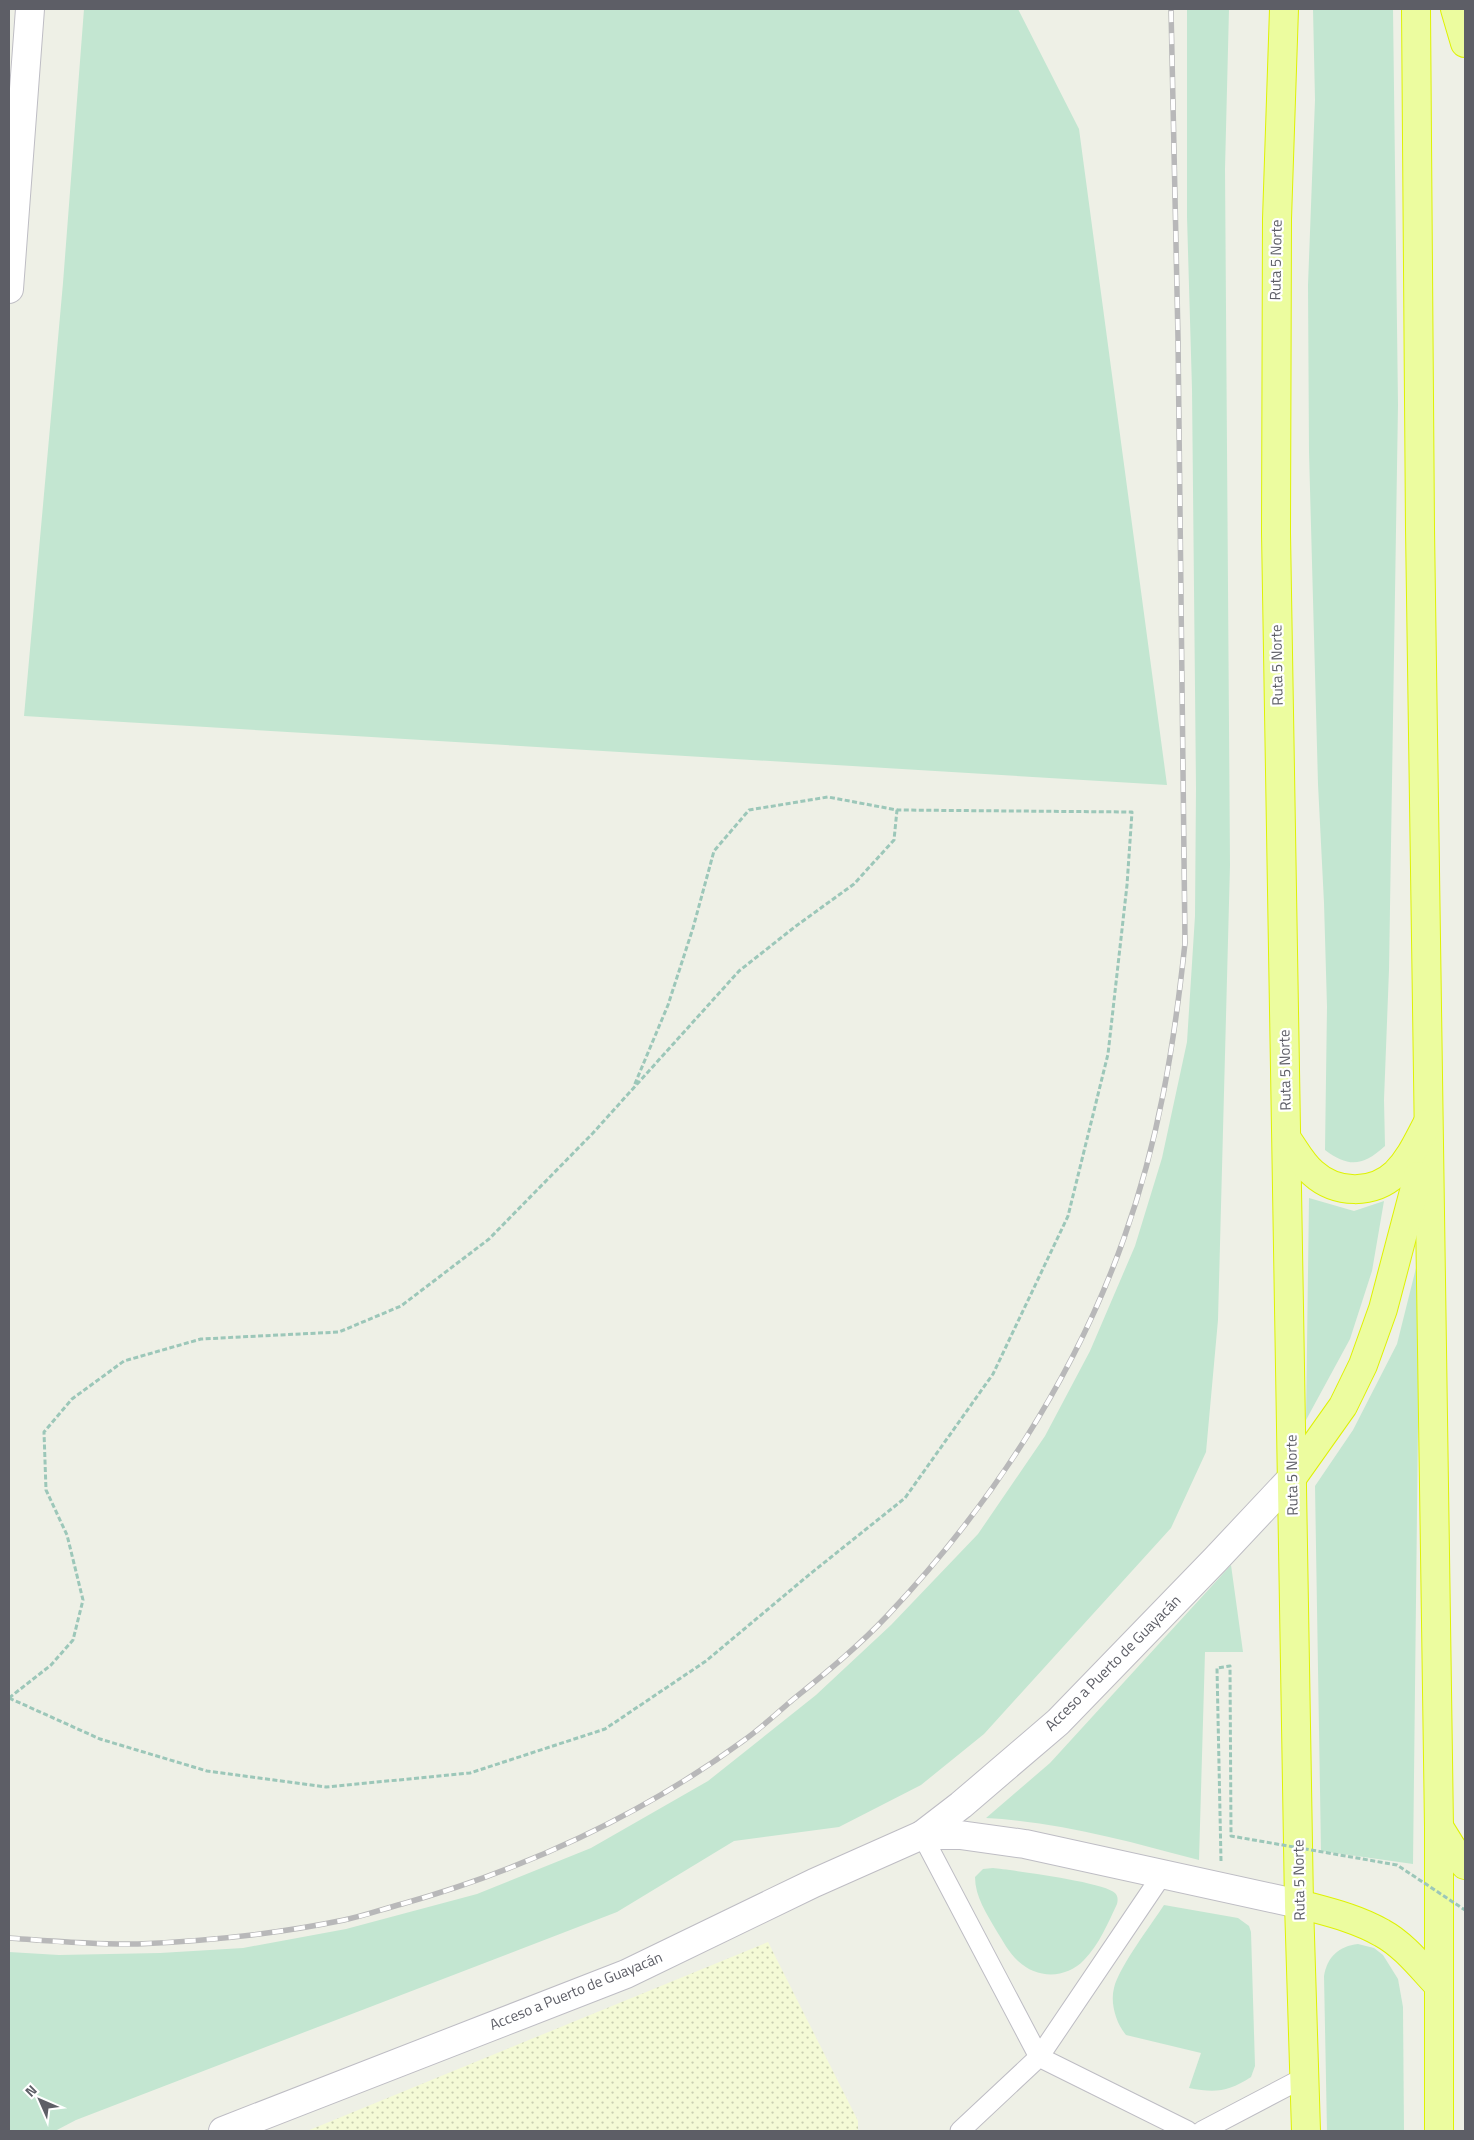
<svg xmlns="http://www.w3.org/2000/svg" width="1474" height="2140" font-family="'Titillium Web',sans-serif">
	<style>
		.grass { fill: #c3e6d1 }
		.sand { fill: url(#sand-dots) }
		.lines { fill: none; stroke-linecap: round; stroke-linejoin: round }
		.service-casing { stroke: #bebdc4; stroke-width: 21 }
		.minor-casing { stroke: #bebdc4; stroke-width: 30 }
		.trunk-casing { stroke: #def203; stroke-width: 30 }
		.path { stroke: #9cc7b9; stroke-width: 3; stroke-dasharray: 5 2.5; stroke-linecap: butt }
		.service { stroke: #fff; stroke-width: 19 }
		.minor { stroke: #fff; stroke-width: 28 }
		.trunk { stroke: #ecfc9f; stroke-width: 28 }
		.rail-casing { stroke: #b8b8b9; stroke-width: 5.5 }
		.rail { stroke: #fff; stroke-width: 4; stroke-dasharray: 11; stroke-linecap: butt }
		.path-bridge { stroke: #9cc7b9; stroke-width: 3; stroke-dasharray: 5 2.5; stroke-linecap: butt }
		.labels { text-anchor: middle; stroke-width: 4.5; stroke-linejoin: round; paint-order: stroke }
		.street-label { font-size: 15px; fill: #5d5e66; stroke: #fff }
	</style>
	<defs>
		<pattern id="sand-dots" width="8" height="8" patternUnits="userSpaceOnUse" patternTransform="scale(1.25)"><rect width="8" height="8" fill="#f4fad6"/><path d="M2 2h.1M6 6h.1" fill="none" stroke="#c9ceb1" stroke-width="1.8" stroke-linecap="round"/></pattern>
	</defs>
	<rect width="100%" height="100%" fill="#eef0e6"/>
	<!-- grass -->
	<g class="grass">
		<polygon points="84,9 1018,9 1079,129 1167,785 24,716 63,283"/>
		<polygon points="1187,9 1229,9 1225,169 1230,865 1218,1320 1206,1452 1171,1528 984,1734 921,1785 839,1827 734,1841 617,1912 76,2120 55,2131 9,2131 9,1952 59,1955 160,1953 243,1948 346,1929 477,1894 591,1848 708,1781 816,1695 891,1625 978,1534 1045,1436 1090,1351 1135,1246 1162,1158 1187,1042 1195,916 1196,788 1192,389 1187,217"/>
		<path d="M 1313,9 L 1393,9 L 1398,405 L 1389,970 L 1384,1100 L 1385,1146 C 1363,1166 1349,1168 1325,1150 L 1327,1007 L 1324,903 L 1318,784 L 1309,452 L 1308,285 L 1315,100 Z"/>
		<polygon points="1309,1198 1354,1211 1384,1201 1372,1271 1350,1339 1306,1420"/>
		<polygon points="1417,1264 1419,1338 1413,1864 1321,1851 1315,1486 1353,1430 1397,1344"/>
		<path d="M 1231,1565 L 1243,1652 L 1205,1652 L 1199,1860 C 1127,1841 1061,1822 986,1818 L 1050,1763 Z"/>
		<path d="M 993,1868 C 1011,1870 1105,1882 1115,1893 C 1118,1896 1118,1900 1117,1904 C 1108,1923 1099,1945 1084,1960 C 1066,1979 1037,1979 1018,1961 C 1009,1953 1003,1941 996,1930 C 987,1914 975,1897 975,1877 L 983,1869 Z"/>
		<path d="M 1164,1905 L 1238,1918 L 1249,1926 L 1251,1932 L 1255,2066 L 1251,2077 C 1228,2092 1215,2093 1189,2088 L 1201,2053 L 1126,2035 C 1116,2023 1110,2003 1114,1988 C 1119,1967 1151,1925 1164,1905 Z"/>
		<path d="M 1358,1944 L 1374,1948 L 1383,1955 L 1398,1979 L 1403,2007 L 1404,2131 L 1327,2131 L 1324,1976 C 1327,1957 1339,1946 1358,1944 Z"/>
	</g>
	<!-- sand -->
	<polygon class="sand" points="768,1942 858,2121 858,2131 307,2131"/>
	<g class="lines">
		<!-- service casing -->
		<g class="service-casing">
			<g id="service">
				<polyline points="922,1835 1039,2057 1162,1875"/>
				<polyline points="960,2131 1039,2057 1188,2131"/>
				<polyline points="1202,2131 1303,2078"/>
			</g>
		</g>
		<!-- minor casing -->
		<g class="minor-casing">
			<g id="minor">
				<polyline points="9,289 30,9"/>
				<polyline points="922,1835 961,1805 1058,1722 1215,1560 1292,1478"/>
				<polyline points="223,2131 626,1974 814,1883 922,1835 960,1835 1025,1844 1299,1904"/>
			</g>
		</g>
		<!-- trunk casing -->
		<g class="trunk-casing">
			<g id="trunk">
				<polyline points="1284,9 1277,219 1276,533 1299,1904 1306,2131"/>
				<polyline points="1416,9 1420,529 1439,1827 1439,2131"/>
				<polyline points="1455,9 1465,43"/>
				<path d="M 1287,1139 C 1295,1150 1302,1164 1313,1173 C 1336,1194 1373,1195 1396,1173 C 1410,1159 1418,1141 1427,1124"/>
				<polyline points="1292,1478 1343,1406 1363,1365 1383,1309 1418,1176"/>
				<polyline points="1439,1827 1452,1848 1465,1865"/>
				<path d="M 1299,1904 C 1328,1912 1356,1918 1382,1933 C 1404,1945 1421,1967 1438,1985"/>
			</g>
		</g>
		<!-- path -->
		<g class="path">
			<polyline points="9,1698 100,1739 207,1771 326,1787 470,1773 605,1729 706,1661 810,1574 905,1498 993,1374 1068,1216 1108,1054 1127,885 1132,812 897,810"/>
			<polyline points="9,1698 51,1665 73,1640 83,1600 67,1535 46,1490 44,1432 72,1399 124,1361 201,1339 339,1332 401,1306 489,1239 593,1133 739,971 796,926 854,884 894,840 897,810 828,797 749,810 714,851 693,928 668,1005 634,1086"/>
		</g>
		<!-- service -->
		<use href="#service" class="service"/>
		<!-- minor -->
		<use href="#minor" class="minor"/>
		<!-- trunk -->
		<use href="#trunk" class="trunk"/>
		<!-- rail casing -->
		<g class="rail-casing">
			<path id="rail" d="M 9,1938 C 51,1941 96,1945 138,1944 C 207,1941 277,1934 344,1920 C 364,1916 383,1909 402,1904 C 523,1870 642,1815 743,1741 C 760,1729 775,1715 790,1702 C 823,1675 858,1647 887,1616 C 989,1508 1074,1379 1124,1238 C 1159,1140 1174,1046 1185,943 L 1178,338 L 1171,9"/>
		</g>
		<!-- rail -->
		<use href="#rail" class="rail"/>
		<!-- path-bridge -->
		<polyline class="path-bridge" points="1221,1861 1217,1668 1230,1666 1231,1836 1397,1865 1465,1910"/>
	</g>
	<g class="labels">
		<!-- street labels -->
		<g class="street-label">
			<text transform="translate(1276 260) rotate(-89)" y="5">Ruta 5 Norte</text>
			<text transform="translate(1277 665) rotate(-91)" y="5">Ruta 5 Norte</text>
			<text transform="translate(1285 1070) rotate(-91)" y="5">Ruta 5 Norte</text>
			<text transform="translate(1292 1475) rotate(-91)" y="5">Ruta 5 Norte</text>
			<text transform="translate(1113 1663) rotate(-45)" y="5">Acceso a Puerto de Guayacán</text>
			<text transform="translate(1299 1880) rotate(-91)" y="5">Ruta 5 Norte</text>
			<text transform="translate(576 1991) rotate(-22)" y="5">Acceso a Puerto de Guayacán</text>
		</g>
	</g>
	<!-- border -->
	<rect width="1474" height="2140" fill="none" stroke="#5d5e66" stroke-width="20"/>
	<!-- north arrow -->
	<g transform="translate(40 2100) rotate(315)" stroke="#ffffff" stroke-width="4" paint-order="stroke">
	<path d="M0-4L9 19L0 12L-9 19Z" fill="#5d5e66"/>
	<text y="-8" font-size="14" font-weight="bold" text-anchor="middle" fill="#5d5e66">N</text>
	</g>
</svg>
